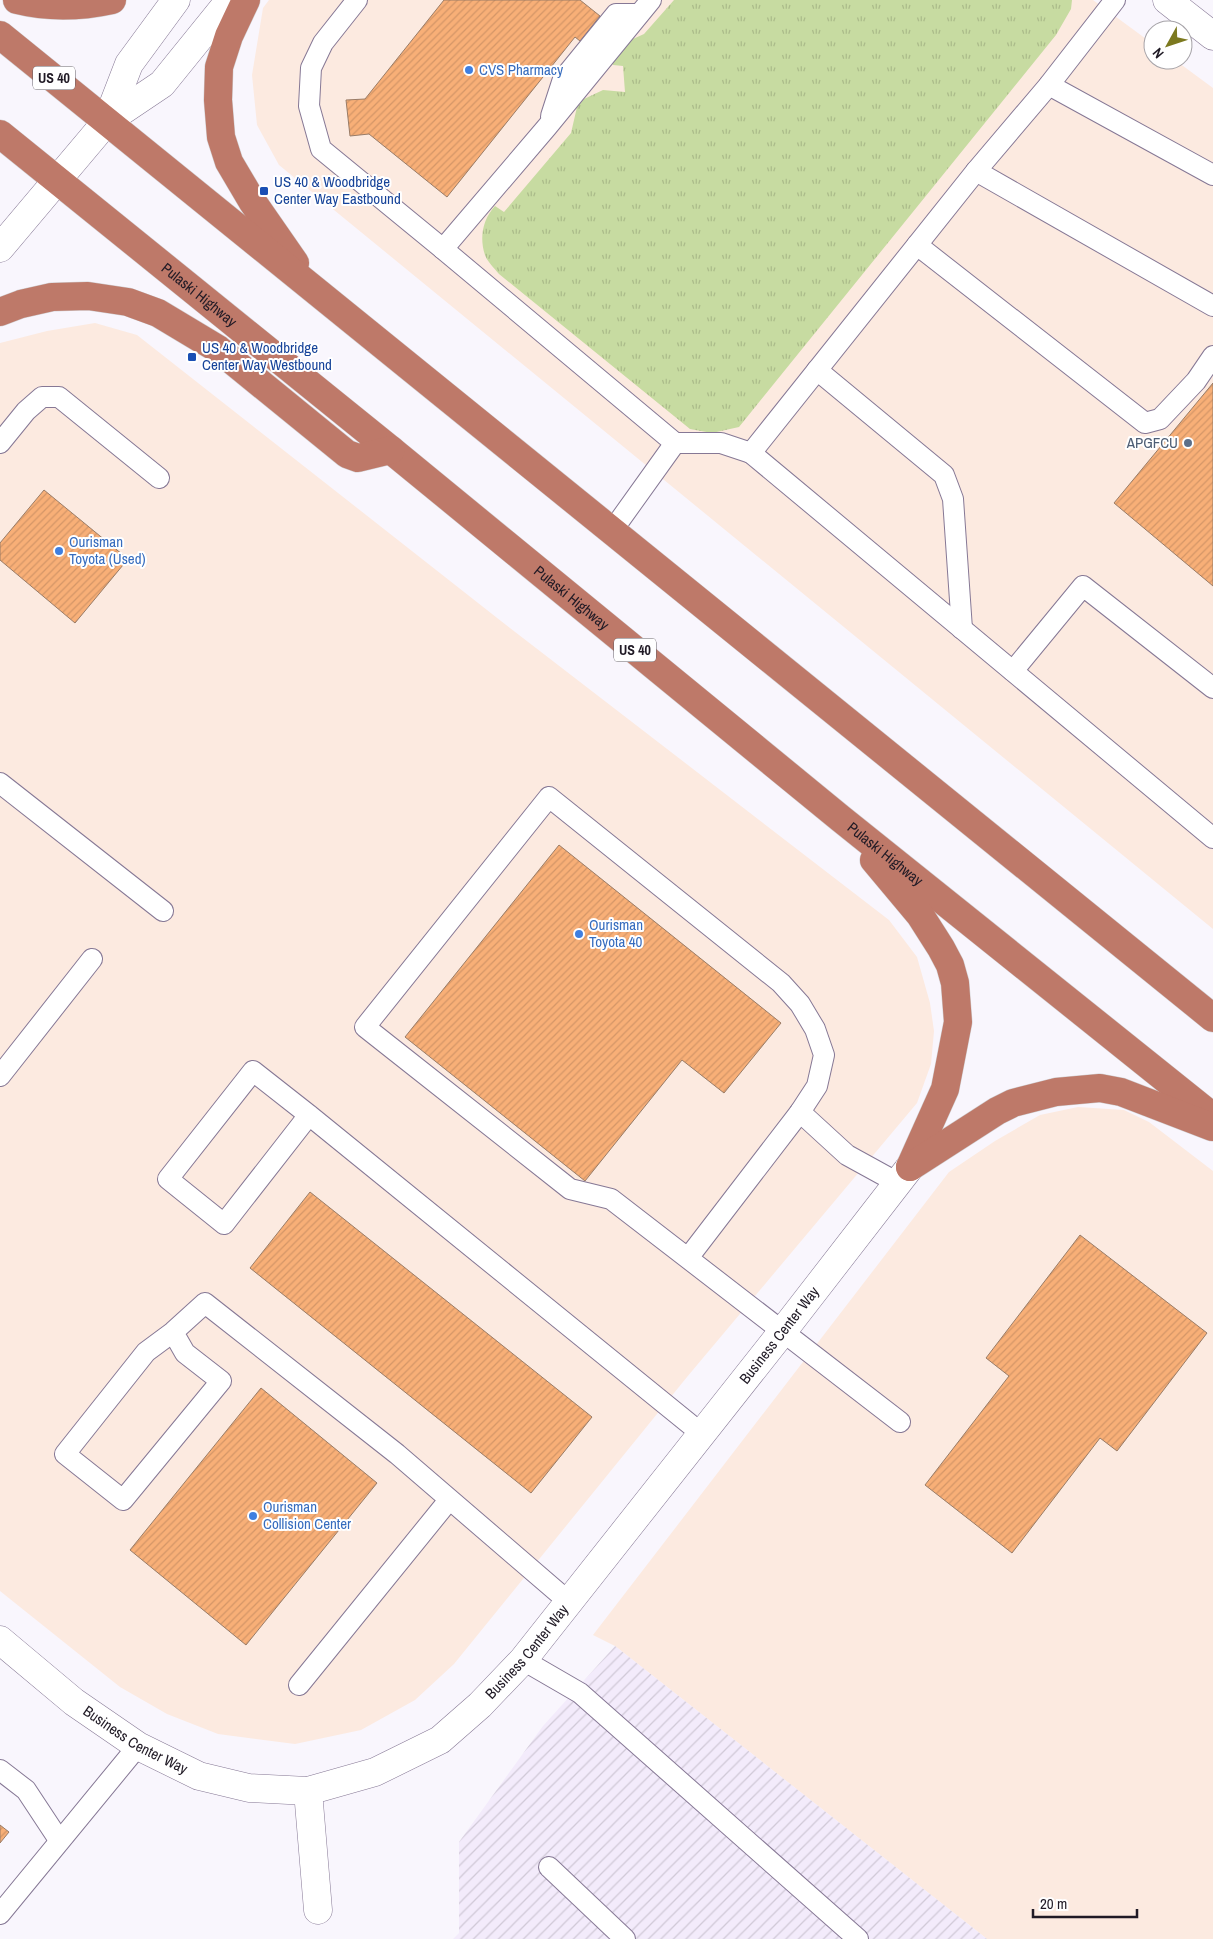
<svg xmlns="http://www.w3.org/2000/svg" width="1213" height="1939" font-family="'Archivo Narrow',sans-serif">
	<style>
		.commercial { fill: #fceae0 }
		.industrial { fill: url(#industrial-furrows) }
		.grass { fill: url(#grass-tufts) }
		.building { fill: url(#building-hatch); stroke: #997c67 }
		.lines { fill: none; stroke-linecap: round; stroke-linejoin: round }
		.lane-casing { stroke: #867895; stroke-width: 22 }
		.street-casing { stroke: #867895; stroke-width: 29 }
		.highway-casing { stroke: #d2d1d3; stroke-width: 29 }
		.lane { stroke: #fff; stroke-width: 20 }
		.street { stroke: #fff; stroke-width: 28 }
		.highway { stroke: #be7969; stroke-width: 28 }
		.shop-dot { fill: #3f7fe0; stroke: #fff; stroke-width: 2 }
		.transit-dot { fill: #1a4fb4; stroke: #fff; stroke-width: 2 }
		.service-dot { fill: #5c6f8a; stroke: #fff; stroke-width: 2 }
		.labels { text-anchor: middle; stroke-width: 4; stroke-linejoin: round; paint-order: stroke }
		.shield { fill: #fff; stroke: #635f66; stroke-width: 1 }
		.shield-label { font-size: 14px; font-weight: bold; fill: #201a25 }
		.shop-label { font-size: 15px; fill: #366cbe; stroke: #fff; text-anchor: start }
		.transit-label { font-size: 15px; fill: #164399; stroke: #fff; text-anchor: start }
		.street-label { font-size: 15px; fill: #201a25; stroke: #fff }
		.service-label { font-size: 15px; fill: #4e5e75; stroke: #fff; text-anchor: end }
	</style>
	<defs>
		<pattern id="industrial-furrows" width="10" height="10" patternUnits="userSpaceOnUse" patternTransform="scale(1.25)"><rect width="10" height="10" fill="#f3ebfb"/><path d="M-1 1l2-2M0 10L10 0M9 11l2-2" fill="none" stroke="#d0c9d7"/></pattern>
		<pattern id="grass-tufts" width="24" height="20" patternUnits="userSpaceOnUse" patternTransform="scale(1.25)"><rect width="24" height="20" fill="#c7dba1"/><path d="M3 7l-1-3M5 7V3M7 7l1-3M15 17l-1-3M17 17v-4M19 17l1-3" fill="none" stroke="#abbb8a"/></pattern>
		<pattern id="building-hatch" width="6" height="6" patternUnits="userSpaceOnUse" patternTransform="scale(1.25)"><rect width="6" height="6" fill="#f8af77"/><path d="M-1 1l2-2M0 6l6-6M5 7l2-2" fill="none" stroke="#d49667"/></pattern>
	</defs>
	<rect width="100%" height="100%" fill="#f9f6fd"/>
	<!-- commercial -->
	<g class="commercial">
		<polygon points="269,0 1093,0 1153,44 1153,60 1175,60 1213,88 1213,929 279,165 257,125 252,75 263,8"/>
		<polygon points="95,323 137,335 501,621 889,920 917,957 930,1003 934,1031 931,1064 917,1103 687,1377 454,1664 415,1700 361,1730 295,1744 218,1734 167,1714 120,1687 0,1591 0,343 47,331"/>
		<polygon points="1078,1107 1124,1110 1149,1122 1213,1171 1213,1939 987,1939 615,1646 593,1635 949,1172 995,1141 1040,1115"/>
	</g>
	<!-- industrial -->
	<polygon class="industrial" points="615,1646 987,1939 453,1939 459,1933 459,1842 543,1726"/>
	<!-- grass -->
	<path class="grass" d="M 674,0 L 1072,0 L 1071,9 L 1056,35 L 739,427 L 712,433 L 690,429 L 499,274 C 494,268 487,261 485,255 C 479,237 483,219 495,206 L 504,212 L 571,133 L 577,107 L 584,99 L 603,90 L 625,92 L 623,66 L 613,65 L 611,61 L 624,43 L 644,34 Z"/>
	<!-- building -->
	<g class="building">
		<polygon points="444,0 580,0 600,16 580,41 575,37 447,197 369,134 350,136 346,100 365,99"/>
		<polygon points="1213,383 1213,586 1114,503"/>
		<polygon points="44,490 128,559 75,623 0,560 0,543"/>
		<polygon points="559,845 781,1023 724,1093 682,1060 585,1181 405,1037"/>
		<polygon points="310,1192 592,1417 531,1493 250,1268"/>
		<polygon points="1080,1235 1207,1333 1117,1451 1100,1438 1012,1553 925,1485 1009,1376 986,1358"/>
		<polygon points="261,1388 377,1483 246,1645 130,1550"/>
		<polygon points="0,1825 9,1832 0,1843"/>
	</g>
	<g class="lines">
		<!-- lane casing -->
		<g class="lane-casing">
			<g id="lane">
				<polyline points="357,0 323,43 311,68 309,106 321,149 443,249 547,127 651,0"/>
				<polyline points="1115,0 1049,85 976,171 751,453 1213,838"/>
				<polyline points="1049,85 1213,175"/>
				<polyline points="551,116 563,79 616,14 639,14"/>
				<polyline points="976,171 1213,306"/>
				<polyline points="917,245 1145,423 1160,419 1196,381 1213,356"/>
				<polyline points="443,249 675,443"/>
				<polyline points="817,370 944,475 953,499 962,629"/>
				<polyline points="0,443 26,411 42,397 59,397 159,478"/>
				<polyline points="612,531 675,443 721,443 751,453"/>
				<polyline points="1013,671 1083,586 1213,688"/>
				<polyline points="0,783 163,911"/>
				<polyline points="0,1076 92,959"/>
				<polyline points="800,1112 847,1155 898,1183"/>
				<polyline points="309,1115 224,1224 168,1179 253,1071 309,1115 702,1434"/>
				<polyline points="688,1258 800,1112 817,1086 824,1055 815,1029 800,1004 781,983 549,797 365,1027 570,1189 611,1199 900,1422"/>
				<polyline points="173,1332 185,1353 221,1381 123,1500 65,1454 146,1352 173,1332 205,1303 397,1454 569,1602"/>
				<polyline points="523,1660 580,1693 858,1939"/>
				<polyline points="299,1685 449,1500"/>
				<polyline points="0,1770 26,1790 59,1840"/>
				<polyline points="549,1867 625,1939"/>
				<polyline points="0,1914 138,1746"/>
			</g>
		</g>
		<!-- street casing -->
		<g class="street-casing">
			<g id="street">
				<polyline points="1167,0 1213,36"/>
				<polyline points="107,121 129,64 176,0"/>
				<polyline points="0,248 107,121 162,84 230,0"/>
				<path id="s1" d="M 0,1640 L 74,1702 L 138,1746 L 199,1776 L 249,1788 L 308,1791 L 375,1772 L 440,1740 L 480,1705 L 523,1660 L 783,1331 L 910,1167"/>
				<polyline points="308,1791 318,1910"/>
			</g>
		</g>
		<!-- highway casing -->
		<g class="highway-casing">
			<g id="highway">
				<path d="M 17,0 C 49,8 80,7 112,0"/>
				<polyline points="246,0 229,36 219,67 218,100 221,137 229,162 252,201 295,263"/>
				<polyline points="0,35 1213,1018"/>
				<path id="s2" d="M 0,134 L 391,450 L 840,818 L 1213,1117"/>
				<polyline points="0,312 21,304 52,297 88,296 128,302 158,313 218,349 347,454 358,458 391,450"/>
				<polyline points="874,860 920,915 941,948 950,965 955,983 958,1022 945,1089 910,1167"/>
				<polyline points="910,1167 997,1111 1013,1103 1056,1092 1100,1088 1121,1092 1212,1127"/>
			</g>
		</g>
		<!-- lane -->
		<use href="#lane" class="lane"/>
		<!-- street -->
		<use href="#street" class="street"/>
		<!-- highway -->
		<use href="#highway" class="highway"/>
	</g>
	<!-- markers -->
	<g class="shop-dot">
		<circle cx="469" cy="70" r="5"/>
		<circle cx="59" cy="551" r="5"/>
		<circle cx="579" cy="934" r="5"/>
		<circle cx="253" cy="1516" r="5"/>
	</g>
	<g class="transit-dot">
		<rect x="259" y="186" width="10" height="10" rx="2.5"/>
		<rect x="187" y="352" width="10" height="10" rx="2.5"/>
	</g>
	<circle class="service-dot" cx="1188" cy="443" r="5"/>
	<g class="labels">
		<!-- shield labels -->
		<g class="shield">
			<rect x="33" y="66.5" width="42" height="23" rx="4"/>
			<rect x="614" y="638.5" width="42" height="23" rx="4"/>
		</g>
		<g class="shield-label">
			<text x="54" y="83">US 40</text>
			<text x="635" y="655">US 40</text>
		</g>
		<!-- shop labels -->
		<g class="shop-label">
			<text x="479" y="75">CVS Pharmacy</text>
			<text x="69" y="547">Ourisman<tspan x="69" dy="17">Toyota (Used)</tspan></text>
			<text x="589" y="930">Ourisman<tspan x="589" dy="17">Toyota 40</tspan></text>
			<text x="263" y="1512">Ourisman<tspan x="263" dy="17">Collision Center</tspan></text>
		</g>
		<!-- transit labels -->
		<g class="transit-label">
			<text x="274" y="187">US 40 &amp; Woodbridge<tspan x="274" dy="17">Center Way Eastbound</tspan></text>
			<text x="202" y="353">US 40 &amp; Woodbridge<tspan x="202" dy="17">Center Way Westbound</tspan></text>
		</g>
		<!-- street labels -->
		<g class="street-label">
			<text dy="5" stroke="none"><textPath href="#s2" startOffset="256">Pulaski Highway</textPath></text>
			<text dy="5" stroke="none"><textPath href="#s2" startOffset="736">Pulaski Highway</textPath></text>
			<text dy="5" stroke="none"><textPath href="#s2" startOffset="1141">Pulaski Highway</textPath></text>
			<text dy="5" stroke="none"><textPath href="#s1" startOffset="1024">Business Center Way</textPath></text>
			<text dy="5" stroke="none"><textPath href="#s1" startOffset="619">Business Center Way</textPath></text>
			<text dy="5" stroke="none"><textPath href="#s1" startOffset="169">Business Center Way</textPath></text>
		</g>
		<!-- service labels -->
		<g class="service-label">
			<text x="1178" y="448">APGFCU</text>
		</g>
	</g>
	<!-- north arrow -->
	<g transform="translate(1168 45) rotate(230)"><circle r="24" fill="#ffffff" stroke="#a6a3a8"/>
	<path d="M0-4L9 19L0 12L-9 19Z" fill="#7c791f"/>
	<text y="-8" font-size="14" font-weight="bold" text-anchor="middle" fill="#201a25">N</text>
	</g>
	<!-- scale -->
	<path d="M1033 1909v8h104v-8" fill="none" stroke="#201a25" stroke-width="2.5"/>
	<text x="1040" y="1909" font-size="15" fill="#201a25" stroke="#ffffff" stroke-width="4" paint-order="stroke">20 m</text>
</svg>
